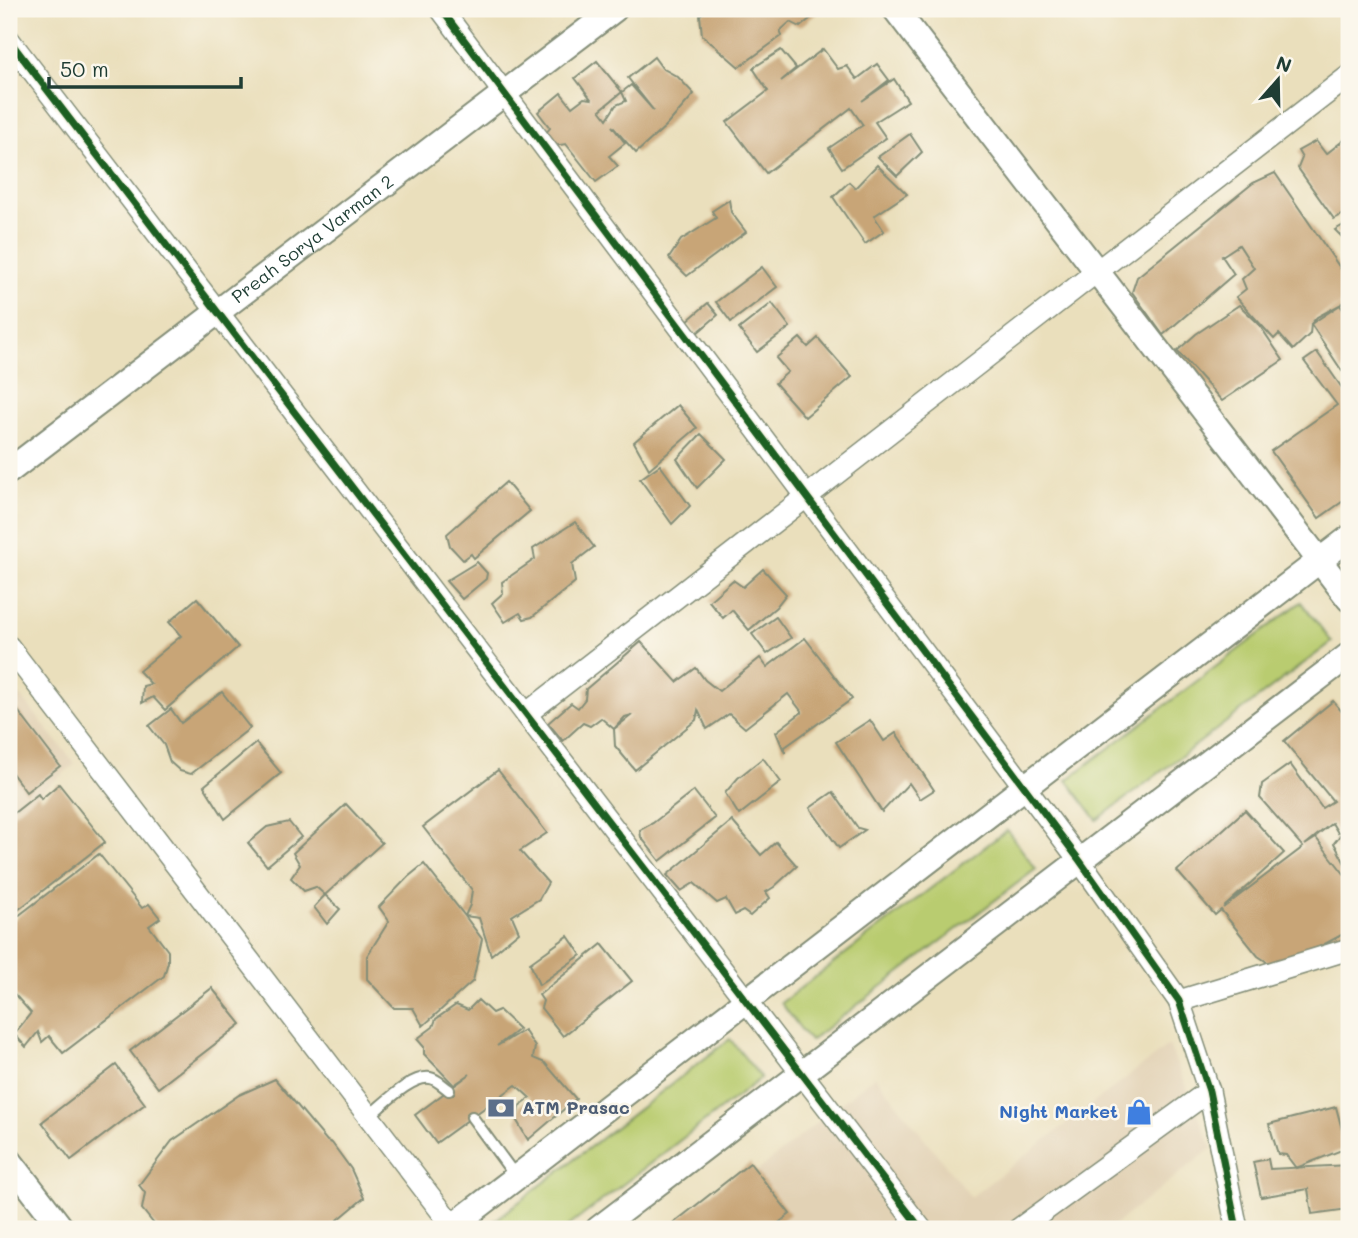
<svg xmlns="http://www.w3.org/2000/svg" width="1358" height="1238" font-family="Mali,sans-serif">
	<style>
		.built { fill: #e2d2b5 }
		.green { fill: #b9cc6f; stroke: #6c8452; stroke-width: 2 }
		.building { fill: #c8a577 }
		.lines { fill: none; stroke-linecap: round; stroke-linejoin: round }
		.service-casing { stroke: #848e78; stroke-width: 14 }
		.minor-casing { stroke: #848e78; stroke-width: 24 }
		.tertiary-casing { stroke: #848e78; stroke-width: 28 }
		.service { stroke: #fff; stroke-width: 10 }
		.minor { stroke: #fff; stroke-width: 21 }
		.tertiary { stroke: #fff; stroke-width: 24 }
		.cycleway-casing { stroke: #fbf7ec; stroke-width: 11 }
		.cycleway { stroke: #1b5e20; stroke-width: 7 }
		.labels { text-anchor: middle; stroke-width: 5; stroke-linejoin: round; paint-order: stroke }
		.street-label { font-size: 18px; fill: #1f3d34; stroke: #fbf7ec }
		.service-label { font-size: 18px; font-weight: bold; fill: #4e5e75; stroke: #fbf7ec; text-anchor: start }
		.shop-label { font-size: 18px; font-weight: bold; fill: #366cbe; stroke: #fbf7ec; text-anchor: end }
	</style>
	<rect width="100%" height="100%" fill="#fbf7ec"/>
	<filter id="ink" filterUnits="userSpaceOnUse"><feTurbulence type="fractalNoise" baseFrequency=".0143" numOctaves="2"/><feDisplacementMap in="SourceGraphic" scale="14" xChannelSelector="R" yChannelSelector="G"/><feConvolveMatrix kernelMatrix="1 2 1 2 8 2 1 2 1" color-interpolation-filters="sRGB"/></filter>
	<filter id="wash" filterUnits="userSpaceOnUse"><feTurbulence type="fractalNoise" baseFrequency=".00686" numOctaves="4" result="noise"/><feDisplacementMap in="SourceGraphic" scale="28" xChannelSelector="R" yChannelSelector="G"/><feGaussianBlur stdDeviation="1.57" result="paint"/><feColorMatrix in="noise" values="0 0 0 0 0 0 0 0 0 0 0 0 0 0 0 0 0 1.4 0 .05"/><feComposite in="paint" operator="in"/></filter>
	<g filter="url(#wash)">
		<rect width="100%" height="100%" fill="#eadfbc"/>
		<!-- built -->
		<g class="built">
			<polygon points="9,681 75,764 9,817"/>
			<polygon points="1169,1045 1212,1148 1109,1229 686,1229 875,1076 971,1197"/>
		</g>
		<!-- green -->
		<g class="green">
			<polygon points="1301,602 1332,642 1097,820 1067,780"/>
			<polygon points="1007,830 1036,869 810,1041 781,1003"/>
			<polygon points="730,1039 761,1078 565,1229 484,1229"/>
		</g>
		<g id="blocks">
			<!-- building -->
			<g class="building">
				<polygon points="708,9 822,9 800,27 790,22 780,31 782,36 739,67 702,35 700,15"/>
				<polygon points="823,49 838,69 847,66 857,79 877,64 889,80 862,101 894,79 908,101 875,122 886,138 842,168 829,148 863,125 851,108 766,173 727,122 768,91 753,68 781,50 796,68 781,81"/>
				<polygon points="654,57 662,68 678,77 694,94 666,126 636,153 612,126 625,143 609,156 618,166 596,182 566,144 553,146 546,133 550,128 538,112 561,93 572,107 584,98 591,99 575,78 597,61 622,92 600,110 607,119 616,105 626,101 622,92 631,85 654,111 628,78"/>
				<polygon points="910,134 922,152 897,176 878,157"/>
				<polygon points="1349,136 1349,211 1334,219 1298,168 1302,158 1298,151 1316,141 1326,154"/>
				<polygon points="877,165 907,194 874,216 884,231 865,244 833,197 849,182 855,188"/>
				<polygon points="1275,173 1349,281 1349,300 1317,317 1311,324 1310,334 1293,350 1279,334 1274,339 1236,297 1246,289 1242,279 1254,268 1239,245 1222,256 1234,274 1163,335 1132,292 1137,277 1253,183"/>
				<polygon points="729,200 731,212 746,232 687,276 669,258 681,240 716,218 712,211"/>
				<polygon points="1349,222 1349,244 1335,230"/>
				<polygon points="762,267 777,287 731,322 716,302"/>
				<polygon points="708,303 718,315 697,333 687,321"/>
				<polygon points="772,303 790,327 757,352 739,329"/>
				<polygon points="1239,305 1258,323 1283,360 1222,401 1177,351 1196,334"/>
				<polygon points="1340,305 1349,318 1349,366 1342,371 1311,324"/>
				<polygon points="800,338 808,347 818,338 852,377 805,417 775,383 788,372 776,358"/>
				<polygon points="1317,352 1349,398 1349,497 1319,518 1271,451 1337,405 1304,361"/>
				<polygon points="678,405 697,428 649,469 634,442"/>
				<polygon points="701,434 726,459 697,488 677,459"/>
				<polygon points="660,465 690,506 672,524 640,479"/>
				<polygon points="506,482 530,511 474,558 471,554 463,560 450,546 447,534"/>
				<polygon points="575,522 594,547 572,564 575,582 532,617 524,619 520,613 505,622 492,603 503,593 502,582 535,559 533,549"/>
				<polygon points="477,562 487,573 486,579 462,599 446,581"/>
				<polygon points="763,569 786,594 776,607 749,630 732,610 723,618 709,601 733,580 743,587"/>
				<polygon points="197,598 238,647 165,710 153,697 142,703 143,686 151,684 139,671 181,636 169,622"/>
				<polygon points="776,617 791,638 767,654 752,634"/>
				<polygon points="805,638 852,699 785,747 785,753 776,732 802,712 788,694 745,728 729,714 707,729 698,710 696,720 635,770 615,746 614,729 632,715 625,717 614,729 601,718 590,726 583,723 563,741 548,723 571,703 578,708 585,699 586,689 641,642 677,682 696,668 705,680 719,691 760,658 767,667"/>
				<polygon points="222,692 250,728 191,774 180,771 170,762 164,745 149,726 171,709 181,723"/>
				<polygon points="9,699 60,766 26,792 9,769"/>
				<polygon points="1333,701 1349,720 1349,811 1344,815 1349,819 1349,823 1338,833 1332,823 1305,845 1316,838 1349,880 1349,931 1278,969 1258,956 1221,910 1215,915 1177,871 1245,810 1284,853 1223,908 1303,847 1260,798 1262,784 1290,764 1322,808 1333,801 1284,741"/>
				<polygon points="870,720 884,741 896,733 934,790 920,799 909,783 882,812 836,742"/>
				<polygon points="256,743 281,773 225,819 204,786"/>
				<polygon points="763,758 781,782 739,815 725,793 738,778"/>
				<polygon points="498,770 547,833 520,851 548,883 539,899 512,916 519,932 491,955 479,918 465,916 482,939 473,981 423,1026 413,1008 394,1008 367,979 367,956 389,921 379,907 408,877 424,864 465,916 470,905 472,890 423,827"/>
				<polygon points="59,784 105,842 9,917 9,817 38,794 41,799"/>
				<polygon points="694,791 715,818 660,861 641,837 640,830 653,823"/>
				<polygon points="833,792 858,828 865,830 839,848 810,808"/>
				<polygon points="346,804 382,843 325,895 316,887 304,891 291,878 300,865 293,853"/>
				<polygon points="732,821 761,855 776,842 797,866 774,887 766,892 770,898 750,916 743,911 735,915 726,899 717,903 694,883 681,891 667,875"/>
				<polygon points="289,822 301,837 267,866 248,843 267,827"/>
				<polygon points="1349,824 1349,871 1334,843"/>
				<polygon points="99,854 142,908 149,904 160,918 149,926 168,951 168,962 164,976 63,1053 49,1036 42,1042 38,1032 26,1047 14,1034 31,1013 9,988 9,923"/>
				<polygon points="325,895 340,909 327,924 314,907"/>
				<polygon points="568,936 581,955 539,985 530,963"/>
				<polygon points="602,944 632,981 563,1036 541,1008 543,1001 539,995"/>
				<polygon points="212,988 241,1024 158,1088 130,1051"/>
				<polygon points="478,1000 492,1013 499,1010 519,1029 497,1046 524,1030 535,1047 533,1058 545,1063 576,1099 528,1140 517,1121 519,1106 530,1098 516,1085 436,1143 415,1115 470,1074 454,1085 424,1054 424,1047 417,1039 433,1027 436,1019 456,1005 468,1010"/>
				<polygon points="116,1065 145,1104 71,1160 42,1122"/>
				<polygon points="275,1079 327,1141 332,1143 351,1169 364,1198 327,1229 158,1229 142,1209 145,1193 139,1185 172,1141 239,1095"/>
				<polygon points="1336,1107 1347,1148 1296,1168 1286,1155 1278,1154 1269,1124"/>
				<polygon points="1268,1159 1270,1169 1349,1165 1349,1209 1312,1214 1308,1189 1261,1197 1253,1162"/>
				<polygon points="750,1163 790,1214 771,1229 666,1229"/>
			</g>
		</g>
	</g>
	<g filter="url(#ink)">
		<use href="#blocks" fill-opacity="0" stroke="#848e78" stroke-width="2"/>
		<g class="lines">
			<!-- service casing -->
			<g class="service-casing">
				<g id="service">
					<path d="M 369,1116 C 383,1105 411,1075 430,1078 C 437,1079 443,1086 449,1090"/>
					<polyline points="472,1117 516,1177"/>
				</g>
			</g>
			<!-- minor casing -->
			<g class="minor-casing">
				<g id="minor">
					<polyline points="441,9 1080,861 1179,1001 1209,1091 1237,1229"/>
					<polyline points="9,40 921,1229"/>
					<polyline points="9,647 455,1229"/>
					<polyline points="526,714 1349,76"/>
					<polyline points="1179,1001 1349,949"/>
					<polyline points="1019,1229 1209,1091"/>
				</g>
			</g>
			<!-- tertiary casing -->
			<g class="tertiary-casing">
				<g id="tertiary">
					<polyline points="895,9 1349,599"/>
					<path id="s1" d="M 9,471 L 615,9"/>
					<polyline points="9,1160 62,1229"/>
					<polyline points="449,1229 1349,538"/>
					<polyline points="598,1229 1349,655"/>
				</g>
			</g>
			<!-- service -->
			<use href="#service" class="service"/>
			<!-- minor -->
			<use href="#minor" class="minor"/>
			<!-- tertiary -->
			<use href="#tertiary" class="tertiary"/>
			<!-- cycleway casing -->
			<g class="cycleway-casing">
				<g id="cycleway">
					<polyline points="441,9 1080,861 1179,1001 1209,1091 1237,1229"/>
					<polyline points="9,40 921,1229"/>
				</g>
			</g>
			<!-- cycleway -->
			<use href="#cycleway" class="cycleway"/>
		</g>
	</g>
	<!-- icons -->
	<defs>
		<g id="bank-bare" transform="scale(2.1)"><path d="M-6-4H6V4H-6ZM0-2.3a2.3 2.3 0 1 0 0 4.6a2.3 2.3 0 1 0 0-4.6Z" fill="#5c6f8a" stroke="#fbf7ec" stroke-width="2.5" paint-order="stroke"/></g>
		<g id="shop-bare" transform="scale(2.1)"><path d="M-5-2.5h2.3a2.7 3.5 0 0 1 5.4 0H5L5.5 6h-11ZM-1.5-2.5h3a1.5 2.3 0 0 0-3 0Z" fill="#3f7fe0" stroke="#fbf7ec" stroke-width="2.5" paint-order="stroke"/></g>
	</defs>
	<g fill-rule="evenodd">
		<use href="#bank-bare" x="501" y="1108"/>
		<use href="#shop-bare" x="1139" y="1112"/>
	</g>
	<g class="labels">
		<!-- street labels -->
		<g class="street-label">
			<text dy="6" stroke="none"><textPath href="#s1" startOffset="382">Preah Sorya Varman 2</textPath></text>
		</g>
		<!-- service labels -->
		<g class="service-label">
			<text x="522" y="1114">ATM Prasac</text>
		</g>
		<!-- shop labels -->
		<g class="shop-label">
			<text x="1118" y="1118">Night Market</text>
		</g>
	</g>
	<!-- margin -->
	<rect width="1358" height="1238" fill="none" stroke="#fbf7ec" stroke-width="35"/>
	<!-- north arrow -->
	<g transform="translate(1278 80) rotate(20)" stroke="#fbf7ec" stroke-width="5" paint-order="stroke">
	<path d="M0-5L12 26L0 18L-12 26Z" fill="#1f3d34"/>
	<text y="-10" font-size="19" font-weight="bold" text-anchor="middle" fill="#1f3d34">N</text>
	</g>
	<!-- scale -->
	<path d="M49 77v10h192v-10" fill="none" stroke="#1f3d34" stroke-width="3.5"/>
	<text x="60" y="77" font-size="21" fill="#1f3d34" stroke="#fbf7ec" stroke-width="5" paint-order="stroke">50 m</text>
</svg>
